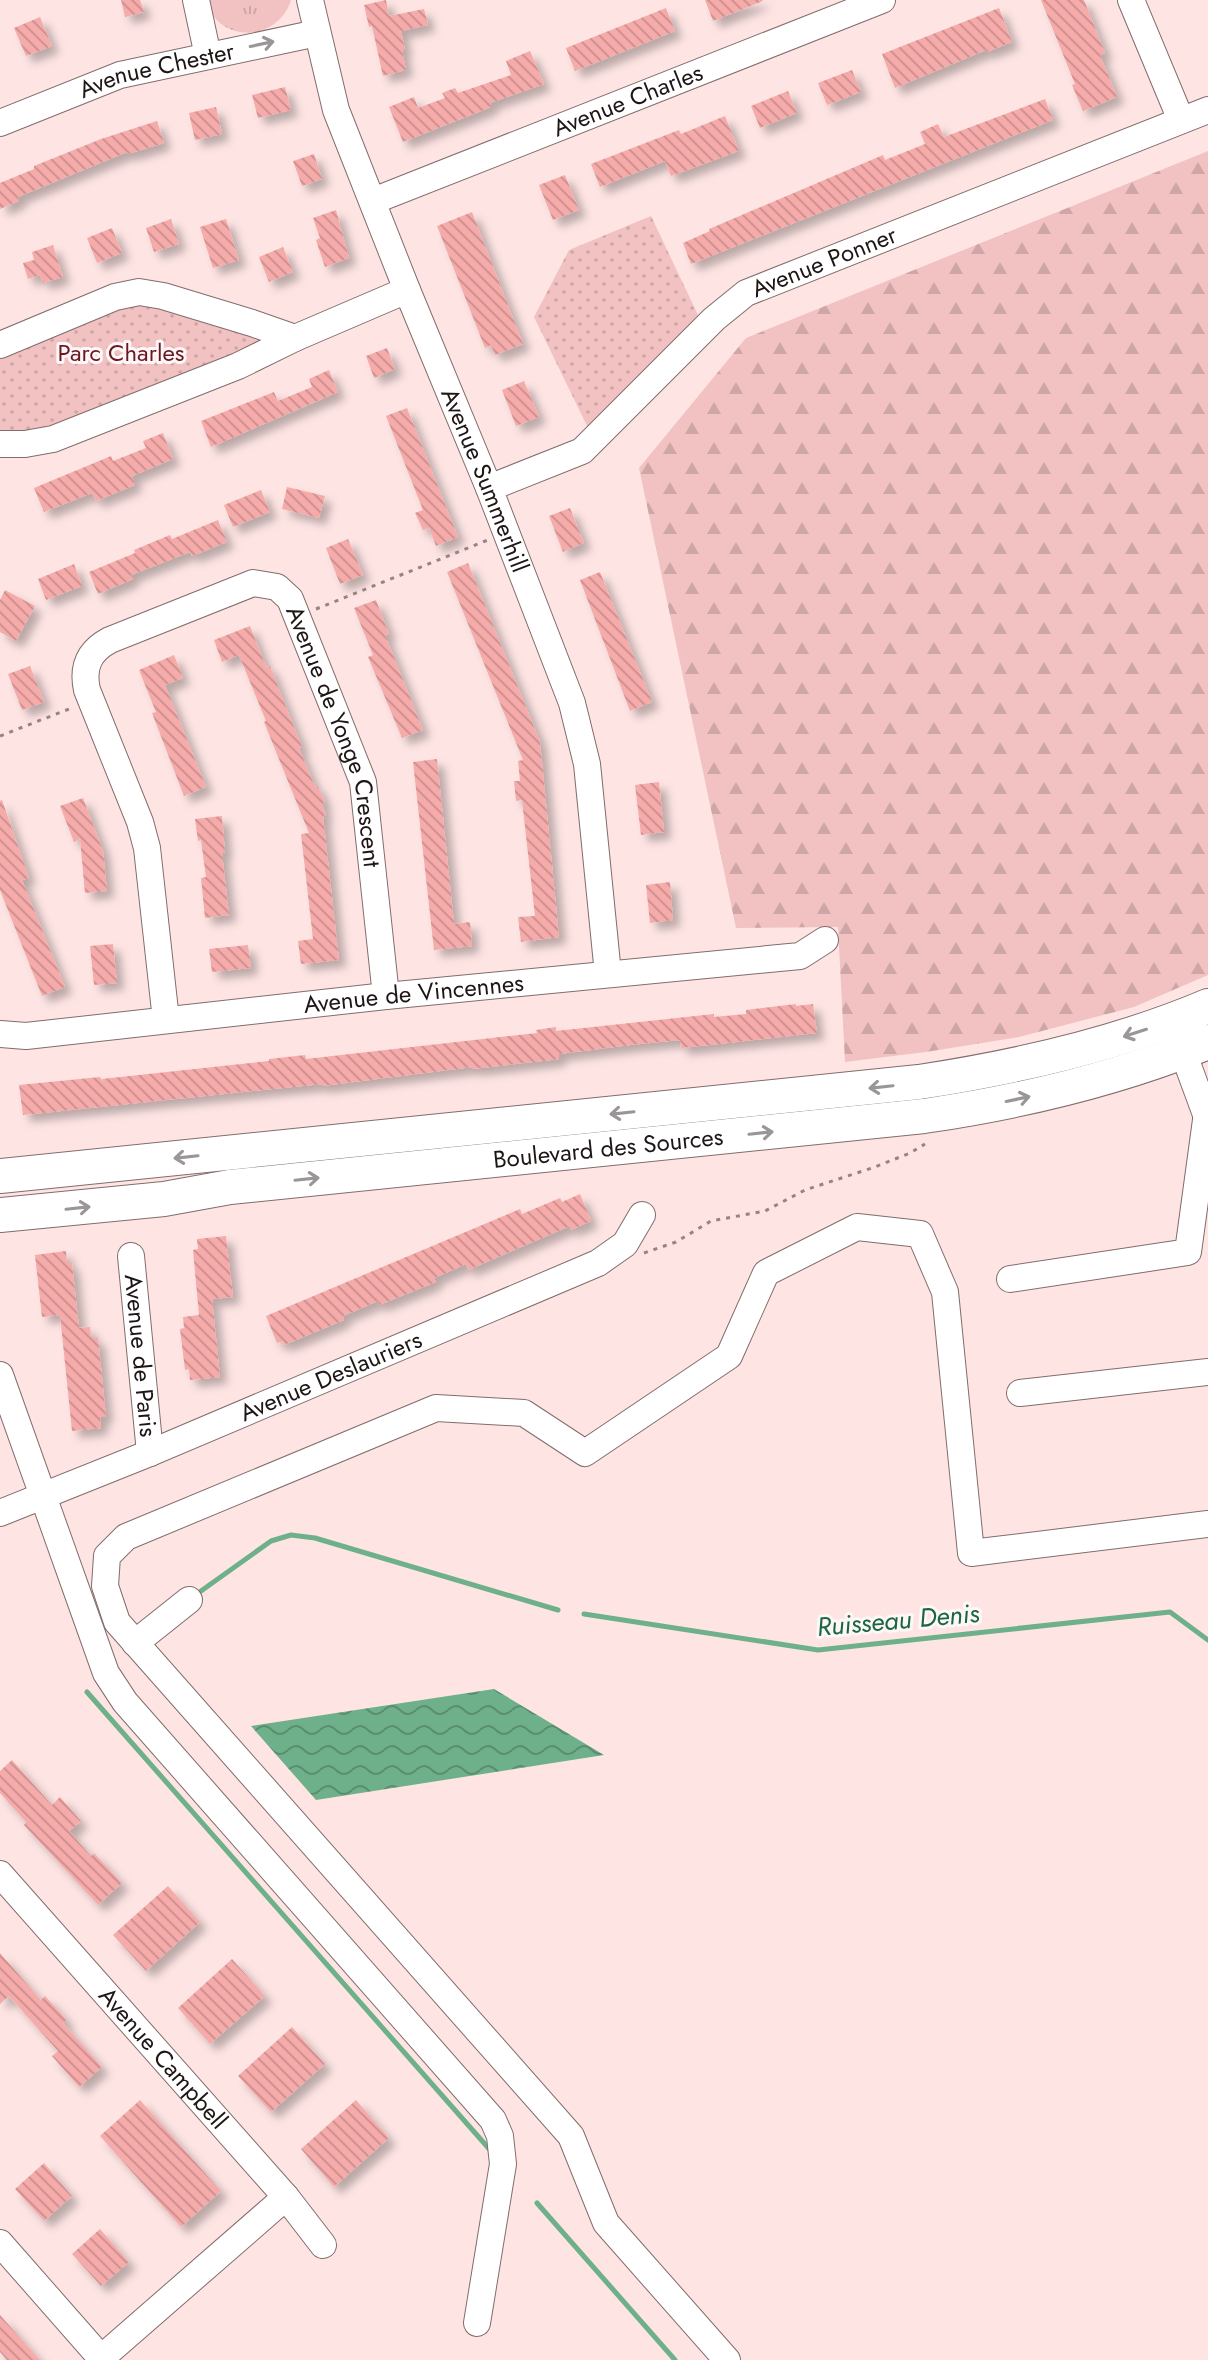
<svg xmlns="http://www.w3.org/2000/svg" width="1208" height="2360" font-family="Jost,sans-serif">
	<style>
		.grass { fill: url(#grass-tufts) }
		.forest { fill: url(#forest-firs) }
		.park { fill: url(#park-dots) }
		.water { fill: url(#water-waves) }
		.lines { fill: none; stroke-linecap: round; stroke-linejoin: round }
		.stream { stroke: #6eb08a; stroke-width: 5 }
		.building { fill: url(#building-back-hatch); filter: url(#shadow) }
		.minor-casing { stroke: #826c6c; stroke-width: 28 }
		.major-casing { stroke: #826c6c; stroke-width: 36 }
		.path { stroke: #968484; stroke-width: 3; stroke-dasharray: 4 6; stroke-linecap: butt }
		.minor { stroke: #fff; stroke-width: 26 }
		.major { stroke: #fff; stroke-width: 34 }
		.oneway { stroke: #9a9696 }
		.labels { text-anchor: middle; stroke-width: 6; stroke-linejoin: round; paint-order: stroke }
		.street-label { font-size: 24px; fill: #1e1515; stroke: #fdf7f7 }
		.park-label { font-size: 24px; fill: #6c1720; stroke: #fdf7f7 }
		.water-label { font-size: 26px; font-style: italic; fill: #1a6641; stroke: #fdf7f7 }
	</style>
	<defs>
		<pattern id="grass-tufts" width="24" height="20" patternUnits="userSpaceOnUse" patternTransform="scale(2)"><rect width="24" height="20" fill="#f1c2c1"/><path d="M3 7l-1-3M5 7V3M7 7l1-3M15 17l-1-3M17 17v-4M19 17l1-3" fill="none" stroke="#cea6a5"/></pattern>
		<pattern id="forest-firs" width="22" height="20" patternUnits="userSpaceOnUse" patternTransform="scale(2)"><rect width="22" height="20" fill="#f1c2c1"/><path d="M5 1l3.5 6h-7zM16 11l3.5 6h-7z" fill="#cea6a5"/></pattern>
		<pattern id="park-dots" width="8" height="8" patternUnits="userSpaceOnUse" patternTransform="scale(2)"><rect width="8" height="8" fill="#f1c2c1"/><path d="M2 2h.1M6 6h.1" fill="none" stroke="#cea6a5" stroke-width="1.8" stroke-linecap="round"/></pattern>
		<pattern id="water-waves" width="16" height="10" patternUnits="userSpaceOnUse" patternTransform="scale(2)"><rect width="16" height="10" fill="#6eb08a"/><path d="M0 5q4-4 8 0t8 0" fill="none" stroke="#5a8e70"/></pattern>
		<pattern id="building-back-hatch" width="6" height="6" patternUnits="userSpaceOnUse" patternTransform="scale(2)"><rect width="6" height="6" fill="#f5aba9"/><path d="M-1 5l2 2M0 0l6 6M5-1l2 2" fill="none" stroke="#d29291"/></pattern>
		<filter id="shadow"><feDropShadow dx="7" dy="7" stdDeviation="4" flood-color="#0004"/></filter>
	</defs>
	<rect width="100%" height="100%" fill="#fee5e4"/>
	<!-- grass -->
	<path class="grass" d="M 205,0 L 291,0 C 283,28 249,42 224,26 C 214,20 210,10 205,0 Z"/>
	<!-- forest -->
	<polygon class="forest" points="1208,151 1208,975 1134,1007 1019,1037 926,1052 845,1062 838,927 736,928 639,468 746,338"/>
	<!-- park -->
	<g class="park">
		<polygon points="651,216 698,315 589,430 534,317 569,250"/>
		<polygon points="115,297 295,338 0,444 0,345"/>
	</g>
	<!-- water -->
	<polygon class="water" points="494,1689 604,1755 316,1800 251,1726"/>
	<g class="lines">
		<!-- stream -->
		<g class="stream">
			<polyline points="201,1591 271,1541 291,1535 315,1538 558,1610"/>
			<polyline points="584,1614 818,1650 1170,1612 1208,1640"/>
			<polyline points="87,1692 491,2151"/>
			<polyline points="537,2203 675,2360"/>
		</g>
	</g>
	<!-- building -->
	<g class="building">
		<polygon points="121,0 140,0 144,12 125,17"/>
		<polygon points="386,0 389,16 424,9 428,25 401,31 405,50 402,50 406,70 383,76 372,26 369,27 364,5"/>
		<polygon points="705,0 762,0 763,1 713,21"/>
		<polygon points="1041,0 1084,0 1105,53 1100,55 1117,97 1083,111 1072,85 1075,84"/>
		<polygon points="666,8 675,31 575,71 566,48"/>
		<polygon points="999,8 1012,42 987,52 986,50 895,88 882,54"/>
		<polygon points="40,17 52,46 26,56 14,28"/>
		<polygon points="530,51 544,84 490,103 491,107 403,142 389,107 414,97 418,108 445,98 442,93 455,88 458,93 511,75 506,61"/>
		<polygon points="852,70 861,92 827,105 818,83"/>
		<polygon points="285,87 291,110 258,118 252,95"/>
		<polygon points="788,91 797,113 760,128 751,106"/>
		<polygon points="1045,99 1053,120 691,264 683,243 710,231 709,229 883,155 885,160 925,144 920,132 938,124 944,137"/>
		<polygon points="216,107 222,134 195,140 189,113"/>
		<polygon points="725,116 739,151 671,176 665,161 600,187 591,164 679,130 681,134"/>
		<polygon points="157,121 164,143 128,154 127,152 18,197 19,201 0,209 0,183 34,169 34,166 101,139"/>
		<polygon points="314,154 322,179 302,186 293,161"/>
		<polygon points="565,175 579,210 553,220 539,185"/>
		<polygon points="336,210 349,258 325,267 316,240 320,238 313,218"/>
		<polygon points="472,212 523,344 495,355 491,345 485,348 437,226"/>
		<polygon points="171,219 179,244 154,252 146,228"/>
		<polygon points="226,219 239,260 213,268 200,227"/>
		<polygon points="112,228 122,253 97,263 87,238"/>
		<polygon points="53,245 63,277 43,283 40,275 28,279 23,263 34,260 32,252"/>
		<polygon points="283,247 293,272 269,282 259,257"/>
		<polygon points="387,348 395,369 374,378 366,356"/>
		<polygon points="329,370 338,392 211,447 201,421 274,392 278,401 312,387 309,379"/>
		<polygon points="524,381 539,417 516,426 502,390"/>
		<polygon points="407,408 458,537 436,546 429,528 423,530 415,513 423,510 386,416"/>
		<polygon points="163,433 173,459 132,476 135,485 96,501 92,493 44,512 34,488 111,456 113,461 146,448 143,441"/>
		<polygon points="287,487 325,496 319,518 282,509"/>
		<polygon points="261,490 270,512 233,527 224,505"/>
		<polygon points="570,508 584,543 563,552 549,516"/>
		<polygon points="218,520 227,542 192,556 190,552 131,575 133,579 98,594 89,572 135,553 134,550 170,535 172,539"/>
		<polygon points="348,539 363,575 340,584 326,548"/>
		<polygon points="468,563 540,742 559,937 521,942 518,917 535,916 522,800 516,801 514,781 520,781 518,761 523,760 447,572"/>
		<polygon points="74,564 82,586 46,600 38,579"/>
		<polygon points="600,572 652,702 630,711 580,580"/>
		<polygon points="5,590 35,606 16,641 0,632 0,600"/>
		<polygon points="376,600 389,634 385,635 423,730 402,738 368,657 373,655 354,608"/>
		<polygon points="250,626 266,667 270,666 284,702 302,747 299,748 315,787 318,786 325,803 322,804 326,815 323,816 339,960 301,964 298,941 313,939 301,834 309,833 264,722 266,721 239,655 222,662 214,640"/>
		<polygon points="174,655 183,678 165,685 206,787 184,796 152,713 156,712 139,670"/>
		<polygon points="30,666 44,702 22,710 8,674"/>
		<polygon points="437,759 454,924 470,922 472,946 434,950 413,762"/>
		<polygon points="659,782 664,832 641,835 635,785"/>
		<polygon points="83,798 103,851 107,891 85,893 80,839 74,842 60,806"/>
		<polygon points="2,800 29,878 22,880 65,987 42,996 0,890 0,801"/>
		<polygon points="222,816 225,853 222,853 229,915 205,918 201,878 206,877 201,840 198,841 195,819"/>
		<polygon points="670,882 673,920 650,923 646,885"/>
		<polygon points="113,944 117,983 94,985 90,946"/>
		<polygon points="248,945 251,968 212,972 209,949"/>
		<polygon points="796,1004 796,1006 813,1004 817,1033 681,1048 680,1040 630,1045 559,1054 559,1059 472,1069 472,1067 322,1086 322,1084 272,1089 23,1115 19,1085 100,1077 103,1082 102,1079 269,1061 269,1059 305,1055 306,1059 537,1033 536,1030 556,1027 556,1031 714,1014 714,1017 746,1014 746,1010"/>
		<polygon points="580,1194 591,1221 571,1230 570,1226 468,1270 466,1264 434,1278 436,1282 379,1305 378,1301 343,1316 344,1320 284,1345 283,1341 277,1343 266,1316 520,1209 522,1214 560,1198 562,1202"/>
		<polygon points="226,1236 233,1297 212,1299 220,1377 190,1380 189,1369 185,1370 180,1329 184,1328 183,1317 199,1315 193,1250 198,1249 197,1239"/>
		<polygon points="66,1251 67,1263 72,1263 79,1328 90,1327 91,1338 98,1338 106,1417 100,1417 101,1428 72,1431 60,1315 42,1317 35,1255"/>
		<polygon points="12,1760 52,1805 60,1797 81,1821 69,1831 91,1856 94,1853 122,1883 98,1905 24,1825 26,1822 0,1793 0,1771"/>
		<polygon points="168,1886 200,1922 146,1971 113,1935"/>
		<polygon points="0,1953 41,2000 45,1996 67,2020 63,2023 102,2067 79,2087 52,2056 58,2051 9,1996 0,2004"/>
		<polygon points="232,1959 265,1996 210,2044 178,2008"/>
		<polygon points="292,2027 325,2064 271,2112 238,2076"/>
		<polygon points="140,2100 221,2191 181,2227 100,2136"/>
		<polygon points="356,2100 389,2138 334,2187 301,2149"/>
		<polygon points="44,2163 72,2196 44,2221 15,2189"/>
		<polygon points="100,2229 129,2262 101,2286 72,2254"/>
		<polygon points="0,2315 40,2360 7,2360 0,2352"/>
	</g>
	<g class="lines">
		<!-- minor casing -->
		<g class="minor-casing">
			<g id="minor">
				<polyline points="196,0 208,56"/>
				<path id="s1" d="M 310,0 L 336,110 L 407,290 L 489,488 L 572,703 L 587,764 L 608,974"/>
				<polyline points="1131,0 1181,120"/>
				<path id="s2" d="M 0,123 L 120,75 L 317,33"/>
				<path id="s3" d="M 373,201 L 882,0"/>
				<polyline points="0,345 115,297 139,292 163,296 252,323 295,338 407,290"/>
				<polyline points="0,444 25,444 53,439 238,366 295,338"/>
				<path id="s4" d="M 489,488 L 582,451 L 714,319 L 746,293 L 1208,110"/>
				<path id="s5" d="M 166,1020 L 147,848 L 140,822 L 87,690 C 82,667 89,651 110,640 L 253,583 L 277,587 L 290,599 L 363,782 L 386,996"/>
				<path id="s6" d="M 0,1034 L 26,1036 L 386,996 L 800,956 L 825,940"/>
				<polyline points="1183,1052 1208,1120"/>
				<path id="s7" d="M 131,1256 L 150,1453"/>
				<polyline points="1010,1279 1188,1252 1206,1120"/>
				<polyline points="0,1375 106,1673 125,1702 493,2120 500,2136 503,2164 477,2323"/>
				<polyline points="1020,1393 1208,1372"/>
				<path id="s8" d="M 0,1513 L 150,1453 L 598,1263 L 625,1244 L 642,1215"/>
				<polyline points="135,1643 189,1600"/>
				<path id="s9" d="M 0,1874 L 286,2197 L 323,2245"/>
				<polyline points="0,2243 101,2358"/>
				<polyline points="99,2360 286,2197"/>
				<polyline points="727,2360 606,2223 571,2136 117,1622 105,1586 107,1556 126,1537 436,1408 524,1413 585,1453 729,1356 766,1273 857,1227 920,1234 945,1292 971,1553 1208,1524"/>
			</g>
		</g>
		<!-- major casing -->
		<g class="major-casing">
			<g id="major">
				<path d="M 0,1176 L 919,1082 C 1018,1067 1116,1045 1208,1006"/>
				<path id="s10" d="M 0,1215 L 164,1199 L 230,1187 L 924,1116 C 1020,1102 1117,1079 1208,1042"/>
			</g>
		</g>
		<!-- path -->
		<g class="path">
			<polyline points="316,609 488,540"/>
			<polyline points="0,736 69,709"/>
			<polyline points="644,1253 676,1242 711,1221 765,1211 805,1190 875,1167 910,1153 925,1144"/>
		</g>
		<!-- minor -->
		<use href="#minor" class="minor"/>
		<!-- major -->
		<use href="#major" class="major"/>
	</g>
	<!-- one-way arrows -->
	<defs><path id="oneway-shaft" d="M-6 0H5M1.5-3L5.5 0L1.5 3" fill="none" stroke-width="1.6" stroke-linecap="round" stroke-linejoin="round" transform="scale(2)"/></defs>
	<g class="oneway">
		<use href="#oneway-shaft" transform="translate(262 44) rotate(-12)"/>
		<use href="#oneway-shaft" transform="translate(1135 1033) rotate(162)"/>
		<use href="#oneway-shaft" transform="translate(881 1087) rotate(174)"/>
		<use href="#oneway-shaft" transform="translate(1018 1099) rotate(-12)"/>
		<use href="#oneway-shaft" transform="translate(622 1113) rotate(174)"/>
		<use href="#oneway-shaft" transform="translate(761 1133) rotate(-6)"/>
		<use href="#oneway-shaft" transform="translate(186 1157) rotate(174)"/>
		<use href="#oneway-shaft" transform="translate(307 1179) rotate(-6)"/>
		<use href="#oneway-shaft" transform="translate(78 1208) rotate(-6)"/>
	</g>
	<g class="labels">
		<!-- street labels -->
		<g class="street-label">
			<text dy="8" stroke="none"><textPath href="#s2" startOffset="166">Avenue Chester</textPath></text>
			<text dy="8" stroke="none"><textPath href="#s3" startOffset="274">Avenue Charles</textPath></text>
			<text dy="8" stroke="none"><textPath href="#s4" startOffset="412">Avenue Ponner</textPath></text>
			<text dy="8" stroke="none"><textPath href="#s1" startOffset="512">Avenue Summerhill</textPath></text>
			<text dy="8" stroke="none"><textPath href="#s5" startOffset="744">Avenue de Yonge Crescent</textPath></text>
			<text dy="8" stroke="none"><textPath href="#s6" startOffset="416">Avenue de Vincennes</textPath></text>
			<text dy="8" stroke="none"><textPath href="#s10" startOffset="612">Boulevard des Sources</textPath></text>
			<text dy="8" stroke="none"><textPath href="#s7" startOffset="100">Avenue de Paris</textPath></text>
			<text dy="8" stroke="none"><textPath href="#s8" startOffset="358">Avenue Deslauriers</textPath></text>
			<text dy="8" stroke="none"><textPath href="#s9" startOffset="246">Avenue Campbell</textPath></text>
		</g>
		<!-- park labels -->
		<g class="park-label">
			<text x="121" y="361">Parc Charles</text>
		</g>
		<!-- water labels -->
		<g class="water-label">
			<text transform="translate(898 1620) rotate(-5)" y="9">Ruisseau Denis</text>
		</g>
	</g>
</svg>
